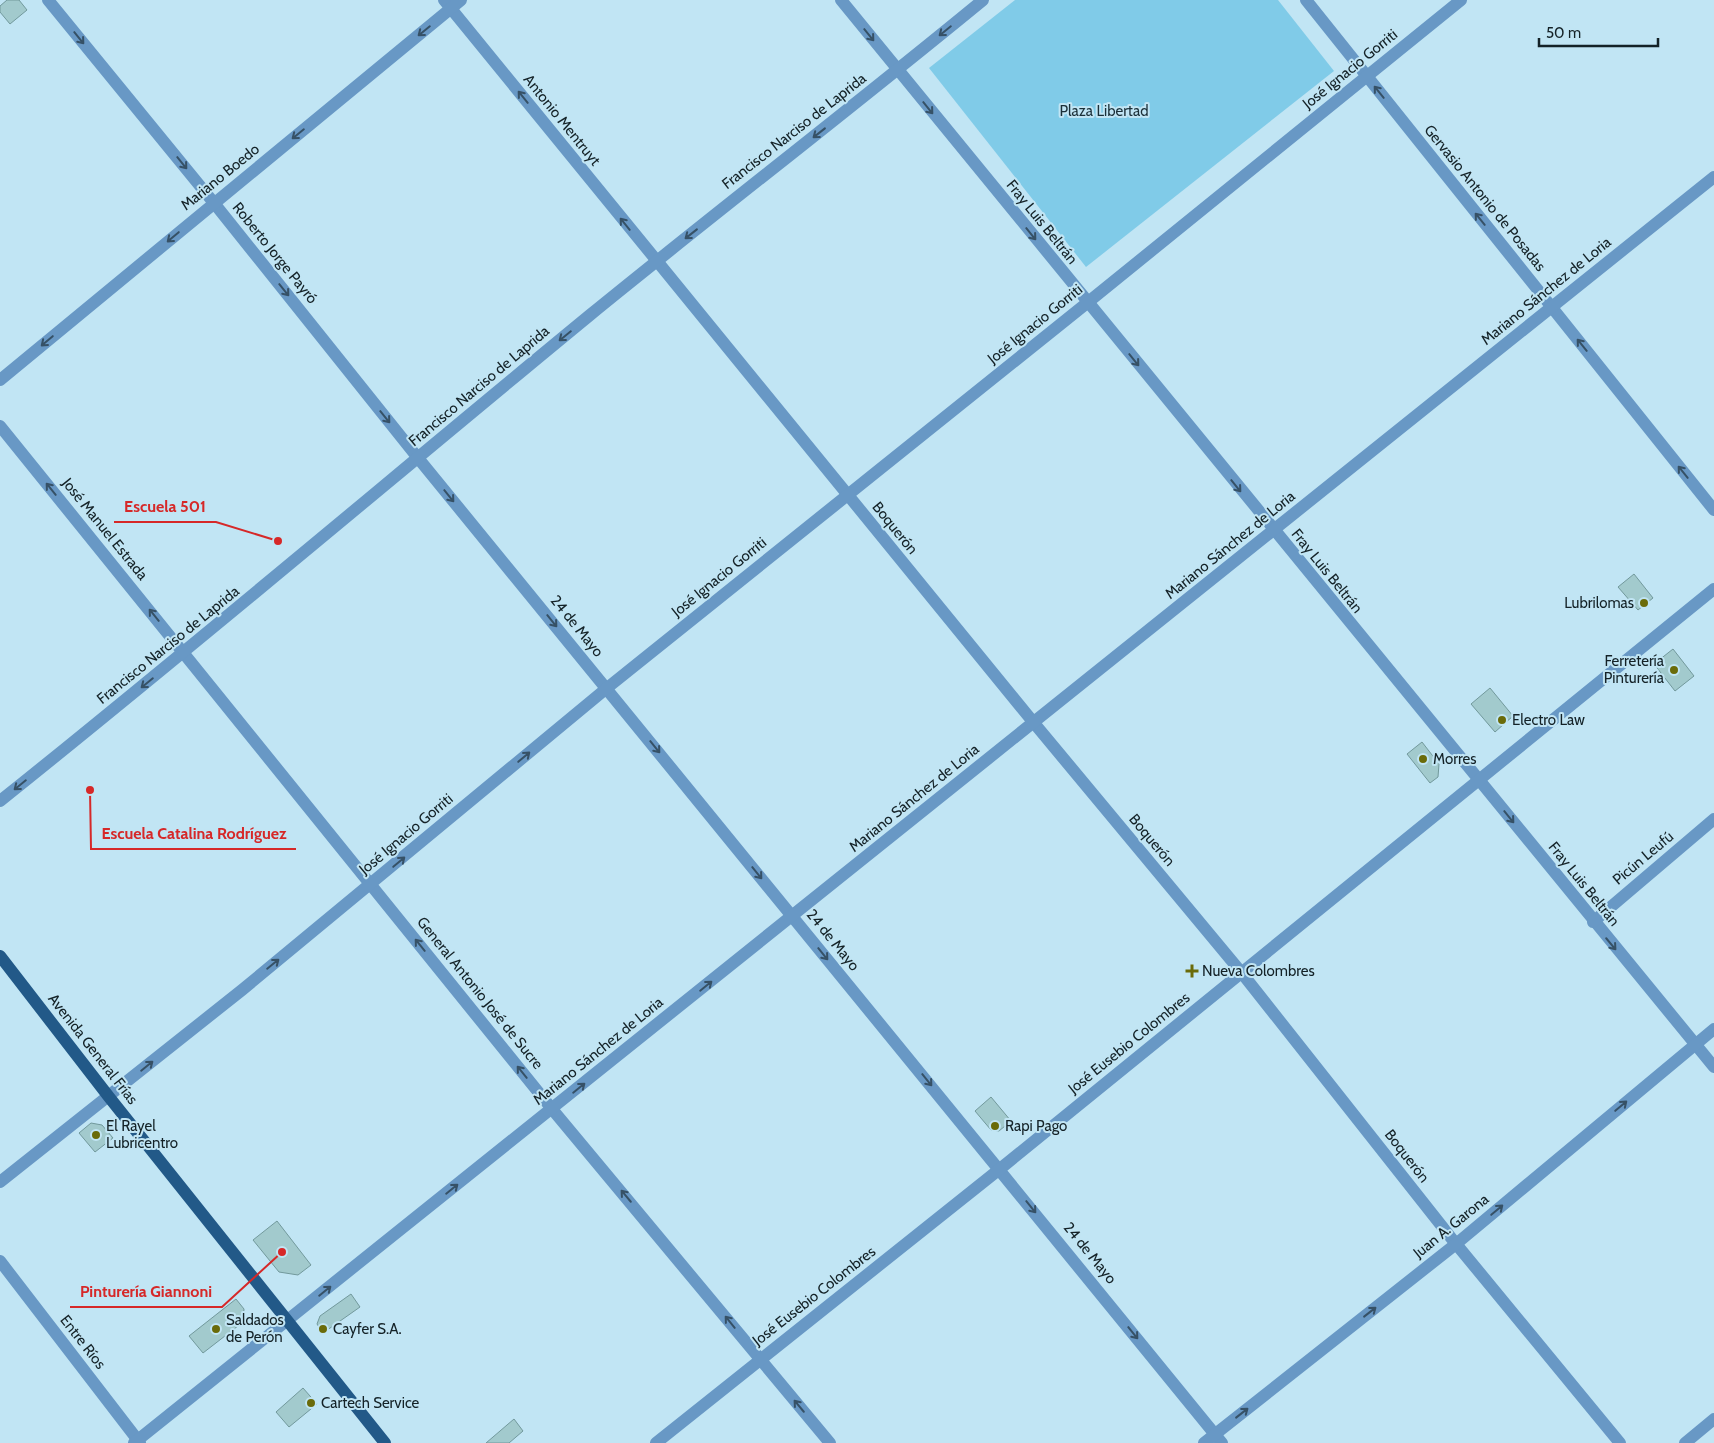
<svg xmlns="http://www.w3.org/2000/svg" width="1714" height="1443" font-family="Cabin,sans-serif">
	<style>
		.green { fill: #80cbe8 }
		.building { fill: #a2cacd; stroke: #72999c }
		.lines { fill: none; stroke-linecap: round; stroke-linejoin: round }
		.minor { stroke: #6898c5; stroke-width: 12 }
		.major { stroke: #225988; stroke-width: 12 }
		.oneway { stroke: #365166 }
		.poi-dot { fill: #6a6b09; stroke: #c1e5f4; stroke-width: 2 }
		.labels { text-anchor: middle; stroke-width: 4; stroke-linejoin: round; paint-order: stroke }
		.street-label { font-size: 15px; fill: #142227; stroke: #c1e5f4 }
		.park-label { font-size: 15px; fill: #1b3039; stroke: #c1e5f4 }
		.poi-label { font-size: 15px; fill: #142227; stroke: #c1e5f4; text-anchor: start }
		.leader { fill: none; stroke: #d62828; stroke-width: 2 }
		.callout-dot { fill: #d62828; stroke: #c1e5f4; stroke-width: 2 }
		.callout-label { font-size: 16px; text-anchor: middle; font-weight: bold; fill: #d62828; stroke: #c1e5f4; stroke-width: 4; stroke-linejoin: round; paint-order: stroke }
	</style>
	<rect width="100%" height="100%" fill="#c1e5f4"/>
	<!-- green -->
	<polygon class="green" points="1015,0 1278,0 1334,71 1086,267 929,68"/>
	<!-- building -->
	<g class="building">
		<polygon points="7,0 19,0 27,10 10,24 0,12 0,6"/>
		<polygon points="1634,574 1653,598 1638,610 1618,587"/>
		<polygon points="1673,649 1694,676 1675,691 1654,664"/>
		<polygon points="1490,688 1513,716 1495,732 1471,704"/>
		<polygon points="1422,742 1439,764 1438,777 1430,783 1407,754"/>
		<polygon points="991,1097 1011,1121 999,1131 991,1130 975,1111"/>
		<polygon points="91,1123 102,1125 113,1138 95,1152 79,1133"/>
		<polygon points="277,1221 311,1265 298,1275 279,1272 253,1240"/>
		<polygon points="351,1294 360,1307 323,1333 317,1324 320,1316"/>
		<polygon points="236,1299 244,1309 243,1322 203,1353 189,1336"/>
		<polygon points="303,1388 317,1404 289,1427 276,1412"/>
		<polygon points="514,1419 523,1431 509,1443 486,1443"/>
	</g>
	<g class="lines">
		<!-- minor -->
		<g class="minor">
			<polyline points="48,0 214,203 418,458 1222,1443"/>
			<polyline points="444,0 1034,723 1241,972 1452,1239 1620,1443"/>
			<polyline points="841,0 1714,1067"/>
			<polyline points="1306,0 1714,510"/>
			<polyline points="0,380 461,0"/>
			<polyline points="0,426 552,1109 830,1443"/>
			<path d="M 0,801 C 199,642 393,477 590,315 C 720,209 853,107 983,0"/>
			<polyline points="1593,922 1714,819"/>
			<polyline points="0,1182 242,990 607,688 1087,303 1461,0"/>
			<polyline points="0,1261 140,1443"/>
			<polyline points="134,1443 1714,177"/>
			<polyline points="656,1443 1006,1164 1714,589"/>
			<polyline points="1204,1443 1456,1244 1714,1029"/>
			<polyline points="1685,1443 1714,1419"/>
		</g>
		<!-- major -->
		<polyline class="major" points="0,956 109,1097 385,1443"/>
	</g>
	<!-- one-way arrows -->
	<defs><path id="oneway-shaft" d="M-6 0H5M1.5-3L5.5 0L1.5 3" fill="none" stroke-width="1.6" stroke-linecap="round" stroke-linejoin="round" transform="scale(1.25)"/></defs>
	<g class="oneway">
		<use href="#oneway-shaft" transform="translate(424 31) rotate(141)"/>
		<use href="#oneway-shaft" transform="translate(945 31) rotate(141)"/>
		<use href="#oneway-shaft" transform="translate(869 35) rotate(51)"/>
		<use href="#oneway-shaft" transform="translate(79 38) rotate(51)"/>
		<use href="#oneway-shaft" transform="translate(1379 92) rotate(-129)"/>
		<use href="#oneway-shaft" transform="translate(523 97) rotate(-129)"/>
		<use href="#oneway-shaft" transform="translate(928 108) rotate(51)"/>
		<use href="#oneway-shaft" transform="translate(819 133) rotate(142)"/>
		<use href="#oneway-shaft" transform="translate(298 134) rotate(141)"/>
		<use href="#oneway-shaft" transform="translate(182 163) rotate(51)"/>
		<use href="#oneway-shaft" transform="translate(1480 219) rotate(-129)"/>
		<use href="#oneway-shaft" transform="translate(625 224) rotate(-129)"/>
		<use href="#oneway-shaft" transform="translate(691 234) rotate(142)"/>
		<use href="#oneway-shaft" transform="translate(1031 234) rotate(51)"/>
		<use href="#oneway-shaft" transform="translate(173 237) rotate(140)"/>
		<use href="#oneway-shaft" transform="translate(284 290) rotate(51)"/>
		<use href="#oneway-shaft" transform="translate(565 336) rotate(141)"/>
		<use href="#oneway-shaft" transform="translate(47 341) rotate(140)"/>
		<use href="#oneway-shaft" transform="translate(1582 345) rotate(-129)"/>
		<use href="#oneway-shaft" transform="translate(1134 360) rotate(51)"/>
		<use href="#oneway-shaft" transform="translate(385 417) rotate(51)"/>
		<use href="#oneway-shaft" transform="translate(1683 472) rotate(-129)"/>
		<use href="#oneway-shaft" transform="translate(1236 486) rotate(51)"/>
		<use href="#oneway-shaft" transform="translate(51 489) rotate(-129)"/>
		<use href="#oneway-shaft" transform="translate(449 496) rotate(51)"/>
		<use href="#oneway-shaft" transform="translate(154 615) rotate(-129)"/>
		<use href="#oneway-shaft" transform="translate(552 621) rotate(51)"/>
		<use href="#oneway-shaft" transform="translate(147 683) rotate(141)"/>
		<use href="#oneway-shaft" transform="translate(655 747) rotate(51)"/>
		<use href="#oneway-shaft" transform="translate(524 757) rotate(-40)"/>
		<use href="#oneway-shaft" transform="translate(20 785) rotate(141)"/>
		<use href="#oneway-shaft" transform="translate(1509 817) rotate(51)"/>
		<use href="#oneway-shaft" transform="translate(399 862) rotate(-40)"/>
		<use href="#oneway-shaft" transform="translate(757 873) rotate(51)"/>
		<use href="#oneway-shaft" transform="translate(1611 944) rotate(50)"/>
		<use href="#oneway-shaft" transform="translate(420 945) rotate(-129)"/>
		<use href="#oneway-shaft" transform="translate(823 954) rotate(51)"/>
		<use href="#oneway-shaft" transform="translate(273 964) rotate(-39)"/>
		<use href="#oneway-shaft" transform="translate(706 986) rotate(-39)"/>
		<use href="#oneway-shaft" transform="translate(147 1066) rotate(-39)"/>
		<use href="#oneway-shaft" transform="translate(522 1072) rotate(-129)"/>
		<use href="#oneway-shaft" transform="translate(927 1080) rotate(51)"/>
		<use href="#oneway-shaft" transform="translate(579 1088) rotate(-39)"/>
		<use href="#oneway-shaft" transform="translate(1621 1106) rotate(-40)"/>
		<use href="#oneway-shaft" transform="translate(452 1189) rotate(-39)"/>
		<use href="#oneway-shaft" transform="translate(626 1196) rotate(-130)"/>
		<use href="#oneway-shaft" transform="translate(1031 1207) rotate(51)"/>
		<use href="#oneway-shaft" transform="translate(1497 1210) rotate(-40)"/>
		<use href="#oneway-shaft" transform="translate(325 1291) rotate(-39)"/>
		<use href="#oneway-shaft" transform="translate(1370 1312) rotate(-38)"/>
		<use href="#oneway-shaft" transform="translate(730 1322) rotate(-129)"/>
		<use href="#oneway-shaft" transform="translate(1133 1333) rotate(51)"/>
		<use href="#oneway-shaft" transform="translate(799 1406) rotate(-130)"/>
		<use href="#oneway-shaft" transform="translate(1242 1413) rotate(-38)"/>
	</g>
	<!-- markers -->
	<g class="poi-dot">
		<circle cx="1644" cy="603" r="5"/>
		<circle cx="1674" cy="670" r="5"/>
		<circle cx="1502" cy="720" r="5"/>
		<circle cx="1423" cy="759" r="5"/>
		<path d="M1189.5 963.5h5v5h5v5h-5v5h-5v-5h-5v-5h5z"/>
		<circle cx="995" cy="1126" r="5"/>
		<circle cx="96" cy="1135" r="5"/>
		<circle cx="216" cy="1329" r="5"/>
		<circle cx="323" cy="1329" r="5"/>
		<circle cx="311" cy="1403" r="5"/>
	</g>
	<g class="labels">
		<!-- street labels -->
		<g class="street-label">
			<text transform="translate(1350 69) rotate(-39)" y="5">José Ignacio Gorriti</text>
			<text transform="translate(562 120) rotate(51)" y="5">Antonio Mentruyt</text>
			<text transform="translate(794 131) rotate(-38)" y="5">Francisco Narciso de Laprida</text>
			<text transform="translate(220 177) rotate(-39)" y="5">Mariano Boedo</text>
			<text transform="translate(1485 198) rotate(51)" y="5">Gervasio Antonio de Posadas</text>
			<text transform="translate(1042 222) rotate(51)" y="5">Fray Luis Beltrán</text>
			<text transform="translate(275 253) rotate(51)" y="5">Roberto Jorge Payró</text>
			<text transform="translate(1546 291) rotate(-39)" y="5">Mariano Sánchez de Loria</text>
			<text transform="translate(1035 324) rotate(-39)" y="5">José Ignacio Gorriti</text>
			<text transform="translate(479 386) rotate(-40)" y="5">Francisco Narciso de Laprida</text>
			<text transform="translate(895 528) rotate(51)" y="5">Boquerón</text>
			<text transform="translate(105 529) rotate(51)" y="5">José Manuel Estrada</text>
			<text transform="translate(1230 545) rotate(-39)" y="5">Mariano Sánchez de Loria</text>
			<text transform="translate(1327 571) rotate(51)" y="5">Fray Luis Beltrán</text>
			<text transform="translate(719 577) rotate(-39)" y="5">José Ignacio Gorriti</text>
			<text transform="translate(577 626) rotate(51)" y="5">24 de Mayo</text>
			<text transform="translate(168 645) rotate(-39)" y="5">Francisco Narciso de Laprida</text>
			<text transform="translate(914 798) rotate(-39)" y="5">Mariano Sánchez de Loria</text>
			<text transform="translate(406 834) rotate(-40)" y="5">José Ignacio Gorriti</text>
			<text transform="translate(1152 840) rotate(50)" y="5">Boquerón</text>
			<text transform="translate(1643 858) rotate(-40)" y="5">Picún Leufú</text>
			<text transform="translate(1584 884) rotate(51)" y="5">Fray Luis Beltrán</text>
			<text transform="translate(833 940) rotate(51)" y="5">24 de Mayo</text>
			<text transform="translate(480 993) rotate(51)" y="5">General Antonio José de Sucre</text>
			<text transform="translate(1129 1043) rotate(-39)" y="5">José Eusebio Colombres</text>
			<text transform="translate(93 1049) rotate(52)" y="5">Avenida General Frías</text>
			<text transform="translate(598 1051) rotate(-39)" y="5">Mariano Sánchez de Loria</text>
			<text transform="translate(1407 1156) rotate(52)" y="5">Boquerón</text>
			<text transform="translate(1451 1226) rotate(-39)" y="5">Juan A. Garona</text>
			<text transform="translate(1090 1253) rotate(51)" y="5">24 de Mayo</text>
			<text transform="translate(814 1296) rotate(-38)" y="5">José Eusebio Colombres</text>
			<text transform="translate(83 1342) rotate(52)" y="5">Entre Ríos</text>
		</g>
		<!-- park labels -->
		<g class="park-label">
			<text x="1104" y="116">Plaza Libertad</text>
		</g>
		<!-- poi labels -->
		<g class="poi-label">
			<text x="1634" y="608" text-anchor="end">Lubrilomas</text>
			<text x="1664" y="666" text-anchor="end">Ferretería<tspan x="1664" dy="17">Pinturería</tspan></text>
			<text x="1512" y="725">Electro Law</text>
			<text x="1433" y="764">Morres</text>
			<text x="1202" y="976">Nueva Colombres</text>
			<text x="106" y="1131">El Rayel<tspan x="106" dy="17">Lubricentro</tspan></text>
			<text x="1005" y="1131">Rapi Pago</text>
			<text x="226" y="1325">Saldados<tspan x="226" dy="17">de Perón</tspan></text>
			<text x="333" y="1334">Cayfer S.A.</text>
			<text x="321" y="1408">Cartech Service</text>
		</g>
	</g>
	<!-- callouts -->
	<path class="leader" d="M278 541L216 522H114M90 790L91 849H296M282 1252L222 1307H70"/>
	<g class="callout-dot">
		<circle cx="278" cy="541" r="5"/>
		<circle cx="90" cy="790" r="5"/>
		<circle cx="282" cy="1252" r="5"/>
	</g>
	<g class="callout-label">
		<text x="165" y="512">Escuela 501</text>
		<text x="194" y="839">Escuela Catalina Rodríguez</text>
		<text x="146" y="1297">Pinturería Giannoni</text>
	</g>
	<!-- scale -->
	<path d="M1539 38v8h119v-8" fill="none" stroke="#142227" stroke-width="2.5"/>
	<text x="1546" y="38" font-size="15" fill="#142227" stroke="#c1e5f4" stroke-width="4" paint-order="stroke">50 m</text>
</svg>
